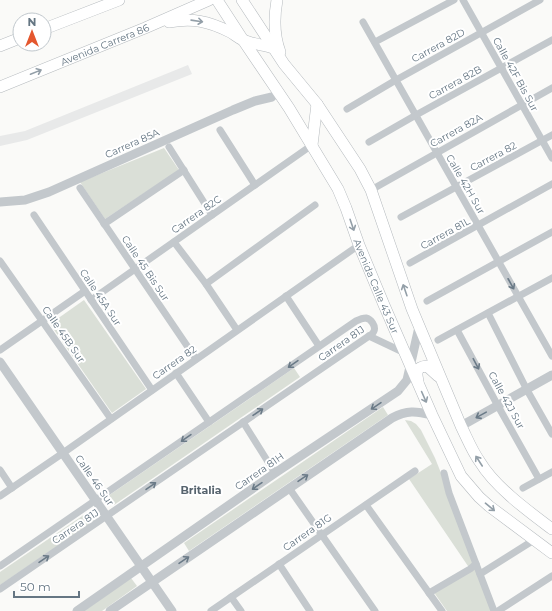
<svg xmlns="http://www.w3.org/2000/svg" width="552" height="611" font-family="Montserrat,sans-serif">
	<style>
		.built { fill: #e8e9e9 }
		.green { fill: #dadfd7 }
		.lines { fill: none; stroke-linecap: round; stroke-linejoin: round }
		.primary-casing { stroke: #b5babe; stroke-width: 12 }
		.minor { stroke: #c3c8cc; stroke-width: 7 }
		.tertiary { stroke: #c3c8cc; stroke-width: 9 }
		.primary { stroke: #fff; stroke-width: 11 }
		.oneway { stroke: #939fa8 }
		.oneway2 { stroke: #6a7a87 }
		.labels { text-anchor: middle; stroke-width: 4; stroke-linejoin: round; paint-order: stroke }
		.street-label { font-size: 10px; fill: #657683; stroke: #fff }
		.neighbourhood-label { font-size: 11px; font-weight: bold; fill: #57646e; stroke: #fff }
	</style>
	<rect width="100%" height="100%" fill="#fafaf8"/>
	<!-- built -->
	<polygon class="built" points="188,65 192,74 27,140 0,146 0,136 25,131"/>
	<!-- green -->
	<g class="green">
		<polygon points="164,148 179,170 105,219 80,182"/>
		<polygon points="84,300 146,389 112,413 50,324"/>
		<polygon points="294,368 300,377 114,505 108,496"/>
		<polygon points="383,407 388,415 189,551 184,543"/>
		<polygon points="405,420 411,421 416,424 421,430 435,458 449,493 494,611 447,611 433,591 470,569 409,479 432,464"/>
		<polygon points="91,510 97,519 0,585 0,572"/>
		<polygon points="131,578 137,586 102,611 84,611"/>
	</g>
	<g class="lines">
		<!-- primary casing -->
		<g class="primary-casing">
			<g id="primary">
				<path id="s1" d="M 217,0 L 243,40 L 289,108 L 338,189 L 346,208 L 359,245 L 384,305 L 432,415 L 461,476 L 479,497 L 489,506 L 552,553"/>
				<path d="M 242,0 L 284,64 L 317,104 L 360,169 L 371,190 L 412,309 L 461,426 C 467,438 472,451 480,462 C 495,487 528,511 552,529"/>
				<path d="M 277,0 C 274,17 274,36 280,52"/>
				<path d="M 169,22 C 193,18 208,21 230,32 C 234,34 238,38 243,40 C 252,44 264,45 273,48"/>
				<polyline points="44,29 119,0"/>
				<polyline points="0,46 20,38"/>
				<path id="s2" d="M 0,87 L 145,28 L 209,0"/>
				<polyline points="312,145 317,104"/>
				<path d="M 418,381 C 416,372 416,367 427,366 L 438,376"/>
			</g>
		</g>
		<!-- minor -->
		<g class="minor">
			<polyline points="463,0 552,158"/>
			<polyline points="363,22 552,356"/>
			<polyline points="375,42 454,0"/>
			<polyline points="347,109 396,80 540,0"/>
			<polyline points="220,130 255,185"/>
			<polyline points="369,142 416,115 552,40"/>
			<polyline points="169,147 212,215"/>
			<polyline points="80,188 196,359"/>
			<polyline points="371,190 552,88"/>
			<polyline points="34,215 152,390"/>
			<polyline points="401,217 552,135"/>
			<polyline points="104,224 184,170"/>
			<polyline points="174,242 206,284 237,330"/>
			<polyline points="0,261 111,419"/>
			<polyline points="410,263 552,184"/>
			<polyline points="206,284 315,205"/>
			<polyline points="286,296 319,346"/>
			<polyline points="91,300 312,145"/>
			<polyline points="427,301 552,232"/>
			<polyline points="488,313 527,390 552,434"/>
			<polyline points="457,330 498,406 539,479"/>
			<polyline points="369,336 405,353"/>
			<polyline points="438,340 552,278"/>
			<polyline points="0,350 85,291"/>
			<polyline points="176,373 209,422"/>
			<polyline points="243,422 275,473"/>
			<polyline points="0,470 12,488"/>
			<polyline points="444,473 449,493 494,611"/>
			<polyline points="289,488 375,611"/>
			<polyline points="523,488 552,472"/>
			<polyline points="0,496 63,453 359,245"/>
			<polyline points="366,505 442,611"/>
			<polyline points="279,564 310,611"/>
			<path d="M 0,566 L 356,321 C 358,320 362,318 366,318 C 371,319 376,326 374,331 C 373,334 371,335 369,336 L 0,589"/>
			<polyline points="480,574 534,540"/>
			<polyline points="429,593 470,569 476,564"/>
			<polyline points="231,597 241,611"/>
			<polyline points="211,611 415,471"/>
			<polyline points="498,611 552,576"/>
		</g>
		<!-- tertiary -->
		<g class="tertiary">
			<polyline points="0,202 25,200 49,192 233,110 255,101 272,97"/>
			<polyline points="0,362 172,611"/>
			<polyline points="461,426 552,375"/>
			<polyline points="77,611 275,473 398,391 407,380 419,327"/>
			<path d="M 110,611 L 392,418 C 407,410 416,411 432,415"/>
		</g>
		<!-- primary -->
		<use href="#primary" class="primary"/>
	</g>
	<!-- one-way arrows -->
	<defs><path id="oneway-shaft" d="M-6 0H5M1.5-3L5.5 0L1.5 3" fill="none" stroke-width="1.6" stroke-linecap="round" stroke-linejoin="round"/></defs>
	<g class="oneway">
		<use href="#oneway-shaft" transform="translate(197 21) rotate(8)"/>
		<use href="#oneway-shaft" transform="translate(36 72) rotate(-22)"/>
		<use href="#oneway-shaft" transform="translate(352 225) rotate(71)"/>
		<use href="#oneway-shaft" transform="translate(405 290) rotate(-109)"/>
		<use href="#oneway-shaft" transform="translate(424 397) rotate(66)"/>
		<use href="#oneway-shaft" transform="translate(479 461) rotate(-123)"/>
		<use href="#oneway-shaft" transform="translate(490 507) rotate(40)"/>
	</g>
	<g class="oneway2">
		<use href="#oneway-shaft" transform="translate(511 284) rotate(61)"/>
		<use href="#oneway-shaft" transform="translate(293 364) rotate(145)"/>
		<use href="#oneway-shaft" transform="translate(476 364) rotate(62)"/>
		<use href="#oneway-shaft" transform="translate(376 406) rotate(146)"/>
		<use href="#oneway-shaft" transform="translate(258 412) rotate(-34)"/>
		<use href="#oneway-shaft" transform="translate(481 415) rotate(151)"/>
		<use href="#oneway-shaft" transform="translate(186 438) rotate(145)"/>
		<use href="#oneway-shaft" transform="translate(303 478) rotate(-34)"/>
		<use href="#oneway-shaft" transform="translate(151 486) rotate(-35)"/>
		<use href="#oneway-shaft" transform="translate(257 486) rotate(145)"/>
		<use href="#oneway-shaft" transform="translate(44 559) rotate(-34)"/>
		<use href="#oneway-shaft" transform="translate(184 560) rotate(-34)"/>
	</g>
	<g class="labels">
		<!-- street labels -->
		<g class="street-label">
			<text dy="4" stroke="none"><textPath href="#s2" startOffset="113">Avenida Carrera 86</textPath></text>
			<text transform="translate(438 45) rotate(-29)" y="4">Carrera 82D</text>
			<text transform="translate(516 74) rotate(61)" y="4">Calle 42F Bis Sur</text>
			<text transform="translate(455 82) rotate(-29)" y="4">Carrera 82B</text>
			<text transform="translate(456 130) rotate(-29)" y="4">Carrera 82A</text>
			<text transform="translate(132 143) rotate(-24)" y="4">Carrera 85A</text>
			<text transform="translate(493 156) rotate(-28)" y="4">Carrera 82</text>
			<text transform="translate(466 184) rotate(60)" y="4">Calle 42H Sur</text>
			<text transform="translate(196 214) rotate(-35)" y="4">Carrera 82C</text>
			<text transform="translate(445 233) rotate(-29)" y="4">Carrera 81L</text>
			<text transform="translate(146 268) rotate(56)" y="4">Calle 45 Bis Sur</text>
			<text dy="4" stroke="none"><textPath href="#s1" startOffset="329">Avenida Calle 43 Sur</textPath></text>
			<text transform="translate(101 297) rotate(56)" y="4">Calle 45A Sur</text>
			<text transform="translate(64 334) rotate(55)" y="4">Calle 45B Sur</text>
			<text transform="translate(341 343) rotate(-35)" y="4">Carrera 81J</text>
			<text transform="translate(174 362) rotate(-35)" y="4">Carrera 82</text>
			<text transform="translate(507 400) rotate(61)" y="4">Calle 42J Sur</text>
			<text transform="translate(259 471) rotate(-35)" y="4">Carrera 81H</text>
			<text transform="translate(95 480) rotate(55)" y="4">Calle 46 Sur</text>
			<text transform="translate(75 526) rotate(-34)" y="4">Carrera 81J</text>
			<text transform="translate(307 532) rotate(-35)" y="4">Carrera 81G</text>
		</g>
		<!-- neighbourhood labels -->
		<g class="neighbourhood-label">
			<text x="201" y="494">Britalia</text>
		</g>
	</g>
	<!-- north arrow -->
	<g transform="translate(32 32)"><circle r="19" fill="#ffffff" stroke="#c1c8cd"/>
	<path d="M0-3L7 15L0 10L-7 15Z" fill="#e4572e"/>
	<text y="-6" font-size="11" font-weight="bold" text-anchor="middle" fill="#657683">N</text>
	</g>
	<!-- scale -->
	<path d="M14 591v6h65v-6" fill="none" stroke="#657683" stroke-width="2"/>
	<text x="20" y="591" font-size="12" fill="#657683" stroke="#ffffff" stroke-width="3" paint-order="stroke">50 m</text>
</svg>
